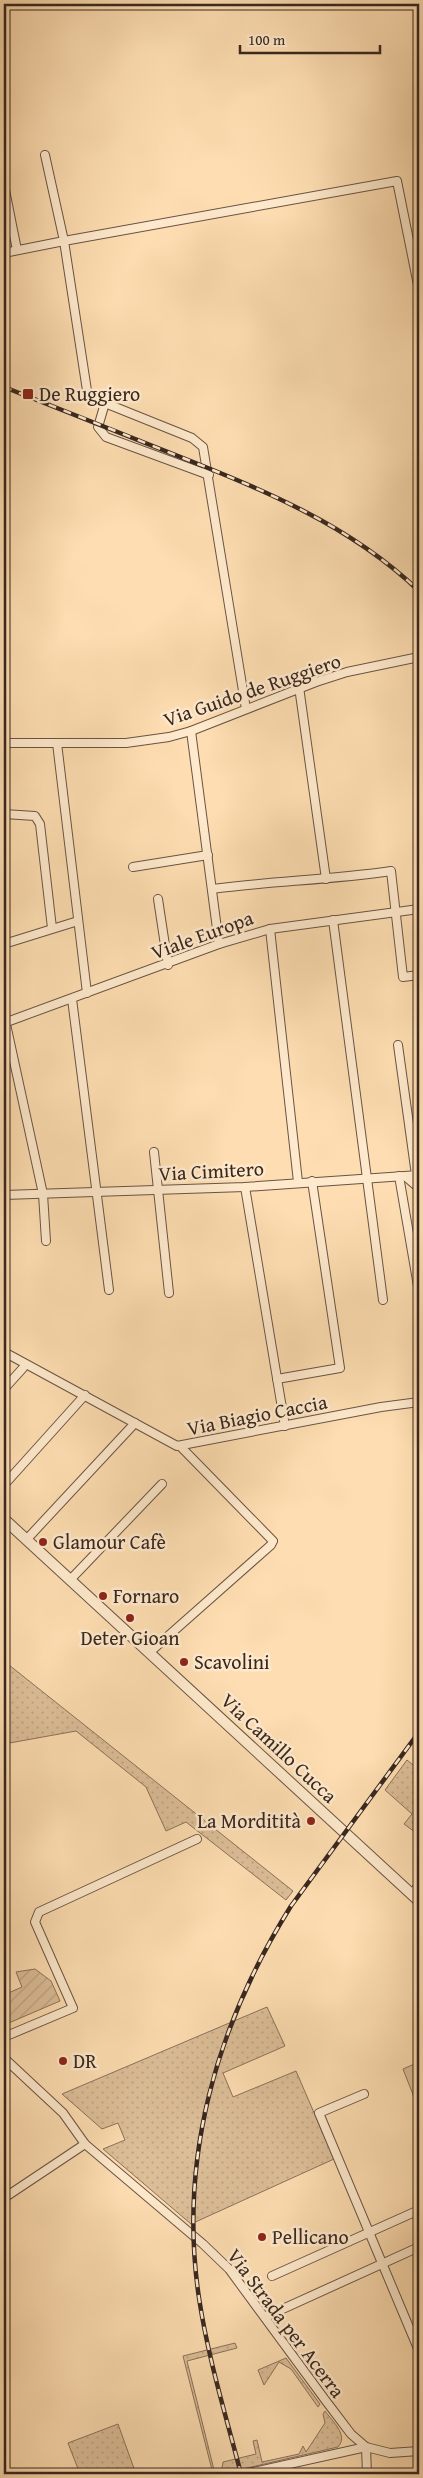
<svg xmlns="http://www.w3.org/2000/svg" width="423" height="2478" font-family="'Gentium Book Plus',serif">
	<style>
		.grass { fill: url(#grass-dots); stroke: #8a725c }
		.garden { fill: url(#garden-furrows); stroke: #8a725c }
		.pitch { fill: #dcbe98; stroke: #8a725c }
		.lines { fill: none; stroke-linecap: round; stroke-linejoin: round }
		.minor-casing { stroke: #695444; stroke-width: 10 }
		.tertiary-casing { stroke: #695444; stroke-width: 12 }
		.minor { stroke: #fee9cc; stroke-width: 8 }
		.tertiary { stroke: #fee9cc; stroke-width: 10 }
		.rail-casing { stroke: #38271f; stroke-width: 4.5 }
		.rail { stroke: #fee9cc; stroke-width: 2.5; stroke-dasharray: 8; stroke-linecap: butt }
		.poi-dot { fill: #8f2418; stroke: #fee9cc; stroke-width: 2 }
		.labels { text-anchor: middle; stroke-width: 5; stroke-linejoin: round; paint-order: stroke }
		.poi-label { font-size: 20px; fill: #38271f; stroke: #fee9cc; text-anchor: start }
		.street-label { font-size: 20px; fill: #38271f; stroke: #fee9cc }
	</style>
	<defs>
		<pattern id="grass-dots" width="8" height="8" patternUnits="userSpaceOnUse" patternTransform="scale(1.25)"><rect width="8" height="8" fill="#dcbe98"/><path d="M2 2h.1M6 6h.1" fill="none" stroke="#bea383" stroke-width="1.8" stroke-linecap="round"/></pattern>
		<pattern id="garden-furrows" width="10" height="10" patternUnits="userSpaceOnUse" patternTransform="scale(1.25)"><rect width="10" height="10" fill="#dcbe98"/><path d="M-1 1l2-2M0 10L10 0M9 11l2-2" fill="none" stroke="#bea383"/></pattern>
	</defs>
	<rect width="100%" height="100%" fill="#fdddb1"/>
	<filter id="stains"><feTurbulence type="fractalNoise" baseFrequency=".004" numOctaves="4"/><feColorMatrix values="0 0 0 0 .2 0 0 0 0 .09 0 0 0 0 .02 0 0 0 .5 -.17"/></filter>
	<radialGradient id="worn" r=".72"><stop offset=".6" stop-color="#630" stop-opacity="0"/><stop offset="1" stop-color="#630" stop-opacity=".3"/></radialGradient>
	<!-- grass -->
	<g class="grass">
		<polygon points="4,1661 293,1891 286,1900 186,1822 166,1831 146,1787 76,1731 4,1744"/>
		<polygon points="407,1760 419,1770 419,1835 404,1824 412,1814 385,1790"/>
		<polygon points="267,2007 285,2046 223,2073 233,2097 296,2071 334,2159 191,2224 103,2149 125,2140 118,2123 102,2129 62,2094"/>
		<polygon points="235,2343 237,2348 187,2361 215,2474 213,2474 183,2356"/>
		<polygon points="286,2358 320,2404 318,2407 291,2369 279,2362 264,2385 258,2370"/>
		<path d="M 325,2411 C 332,2421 349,2435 338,2447 L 221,2474 L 223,2462 L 256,2454 L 253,2441 L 257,2440 L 262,2462 L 299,2454 L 303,2446 L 306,2452 L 325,2423 L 323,2414 Z"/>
		<polygon points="118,2424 136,2474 80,2474 68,2443"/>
	</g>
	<!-- garden -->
	<polygon class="garden" points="35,1969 51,1981 60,2001 4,2025 4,1995 22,1987 16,1972"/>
	<!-- pitch -->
	<polygon class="pitch" points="419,2062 419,2110 403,2069"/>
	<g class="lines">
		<!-- minor casing -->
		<g class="minor-casing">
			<g id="minor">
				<polyline points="4,185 17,250"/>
				<polyline points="4,253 64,241 45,155"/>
				<polyline points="85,395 192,438 203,447 246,709"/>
				<polyline points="88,397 64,241 397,181 419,290"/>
				<polyline points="105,403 98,427 106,437 209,475"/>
				<polyline points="299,687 326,879"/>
				<polyline points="191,731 219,944"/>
				<polyline points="4,743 126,743 169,737 191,731 316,682 347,672 419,657"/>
				<polyline points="57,743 87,993"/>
				<polyline points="4,814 35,816 40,824 52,928"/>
				<polyline points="133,867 208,855"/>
				<path d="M 212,889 C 272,881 331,880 391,871 L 403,977 L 419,975"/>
				<polyline points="158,899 168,965"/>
				<polyline points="333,920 383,1300"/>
				<polyline points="270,929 298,1182"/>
				<polyline points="4,944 78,921"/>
				<polyline points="72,999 109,1290"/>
				<polyline points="4,1015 43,1194 46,1241"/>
				<polyline points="4,1023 219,944 270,929 419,909"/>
				<polyline points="398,1045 416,1175"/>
				<polyline points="154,1152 169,1293"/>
				<polyline points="399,1176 419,1292"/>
				<polyline points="406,1177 419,1188"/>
				<polyline points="245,1187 285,1426"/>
				<polyline points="4,1195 245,1187 419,1175"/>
				<polyline points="4,1352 177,1446 381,1407 419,1402"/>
				<polyline points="277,1379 340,1368 312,1181"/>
				<polyline points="4,1389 23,1368"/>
				<polyline points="4,1485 85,1395"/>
				<polyline points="27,1539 135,1423"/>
				<polyline points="71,1579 162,1484"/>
				<polyline points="150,1652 271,1545 273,1541 180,1446"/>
				<polyline points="412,1894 419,1885"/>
				<polyline points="4,2037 73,2008 35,1922 39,1912 197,1839"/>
				<polyline points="4,2058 63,2113 85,2144 203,2244 229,2269 326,2401 351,2434 366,2447"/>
				<polyline points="364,2094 319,2113 419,2351"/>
				<polyline points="4,2198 85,2144"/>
				<polyline points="272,2276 419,2210"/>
				<polyline points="265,2317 419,2247"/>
				<polyline points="366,2447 367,2474"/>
				<polyline points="244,2474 366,2447 390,2453 419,2451"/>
			</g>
		</g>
		<!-- tertiary casing -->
		<g class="tertiary-casing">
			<polyline id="tertiary" points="4,1519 419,1901"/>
		</g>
		<!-- minor -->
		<use href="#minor" class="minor"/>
		<!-- tertiary -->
		<use href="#tertiary" class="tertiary"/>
		<!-- rail casing -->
		<g class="rail-casing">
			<g id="rail">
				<path d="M 4,387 C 60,409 116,431 173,454 C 261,489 349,524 419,591"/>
				<path d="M 241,2474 C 226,2416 208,2358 199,2298 C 178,2158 217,2024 291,1906 L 419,1732"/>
			</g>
		</g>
		<!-- rail -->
		<use href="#rail" class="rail"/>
	</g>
	<!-- markers -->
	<g class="poi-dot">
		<rect x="22" y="388" width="12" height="12" rx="2.5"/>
		<circle cx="43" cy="1542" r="5"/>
		<circle cx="103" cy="1596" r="5"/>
		<circle cx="130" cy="1618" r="5"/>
		<circle cx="184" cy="1662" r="5"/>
		<circle cx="311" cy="1821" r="5"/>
		<circle cx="63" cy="2061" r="5"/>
		<circle cx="262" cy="2237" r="5"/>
	</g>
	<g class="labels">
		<!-- poi labels -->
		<g class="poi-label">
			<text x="39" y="401">De Ruggiero</text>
			<text x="53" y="1549">Glamour Cafè</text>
			<text x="113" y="1603">Fornaro</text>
			<text x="130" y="1645" text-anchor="middle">Deter Gioan</text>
			<text x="194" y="1669">Scavolini</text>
			<text x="301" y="1828" text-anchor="end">La Morditità</text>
			<text x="73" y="2068">DR</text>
			<text x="272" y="2244">Pellicano</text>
		</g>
		<!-- street labels -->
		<g class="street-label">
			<text transform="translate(252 690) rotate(-19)" y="7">Via Guido de Ruggiero</text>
			<text transform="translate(202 935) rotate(-20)" y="7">Viale Europa</text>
			<text transform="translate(211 1171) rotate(-3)" y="7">Via Cimitero</text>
			<text transform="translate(257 1415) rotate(-11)" y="7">Via Biagio Caccia</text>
			<text transform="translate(279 1748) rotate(43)" y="7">Via Camillo Cucca</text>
			<text transform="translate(286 2323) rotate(53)" y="7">Via Strada per Acerra</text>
		</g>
	</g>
	<!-- margin -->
	<rect width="423" height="2478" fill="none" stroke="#fdddb1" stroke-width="20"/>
	<rect x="5" y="5" width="413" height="2468" fill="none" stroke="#38271f" stroke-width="2.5"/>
	<rect x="10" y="10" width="403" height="2458" fill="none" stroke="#38271f"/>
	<!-- scale -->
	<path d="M240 45v8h140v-8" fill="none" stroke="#38271f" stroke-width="2.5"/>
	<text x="248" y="45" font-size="15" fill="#38271f" stroke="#fee9cc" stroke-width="4" paint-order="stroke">100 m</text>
	<rect width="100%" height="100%" filter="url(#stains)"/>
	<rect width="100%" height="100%" fill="url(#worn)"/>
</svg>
